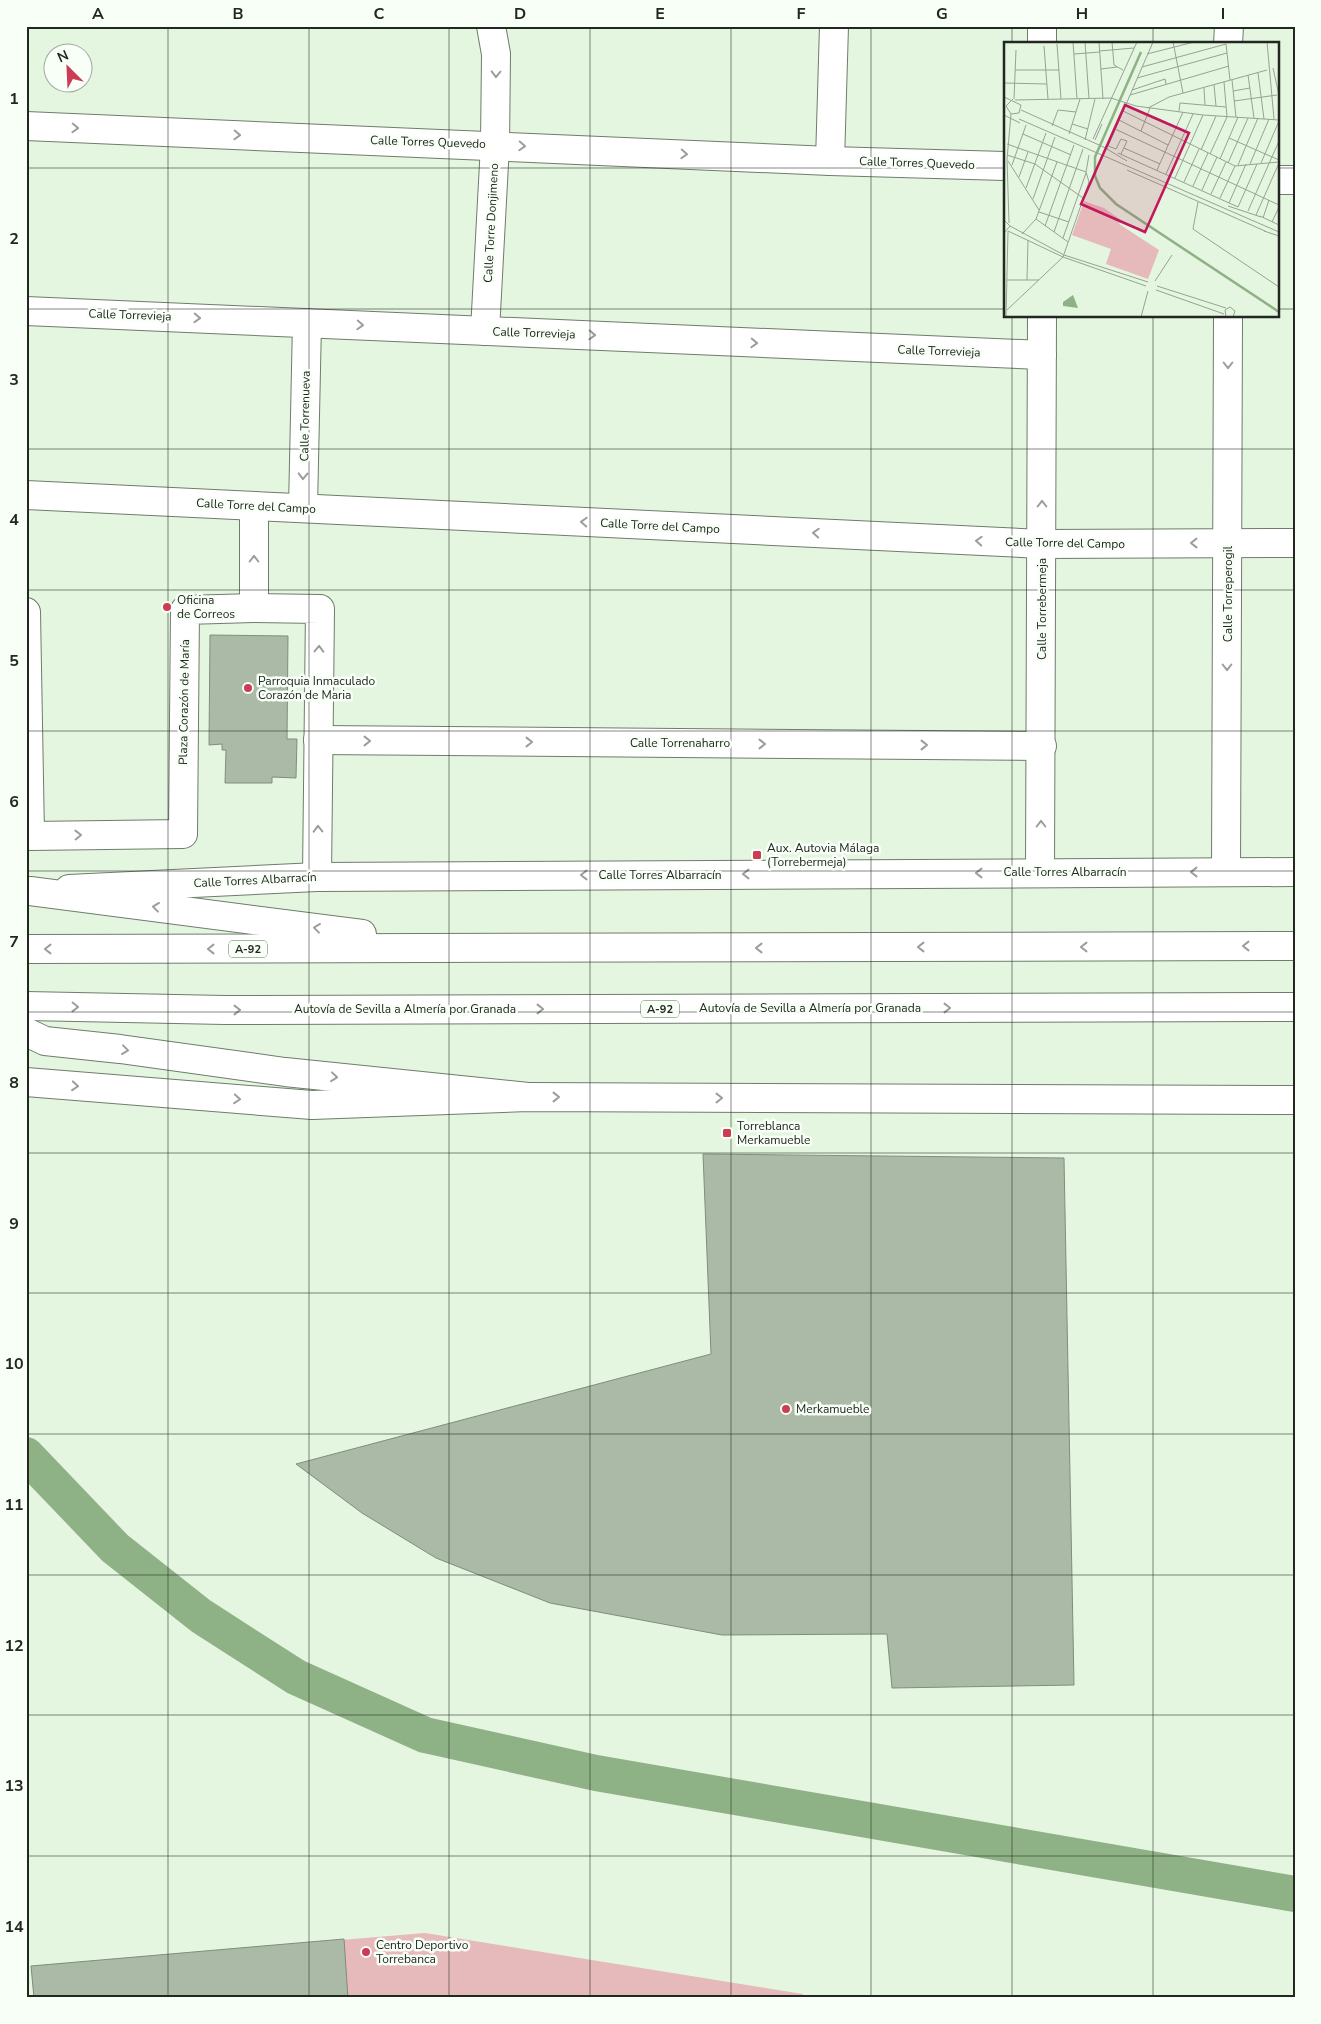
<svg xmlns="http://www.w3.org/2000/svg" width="1321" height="2024" font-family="'Nunito Sans',sans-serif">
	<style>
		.green { fill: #e6b9bb }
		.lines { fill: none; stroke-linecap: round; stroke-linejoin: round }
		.canal { stroke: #8eb285; stroke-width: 36 }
		.building { fill: #abbaa6; stroke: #7f8e7b }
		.street-casing { stroke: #6e7d6a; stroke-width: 30 }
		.secondary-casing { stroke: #6e7d6a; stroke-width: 30 }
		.highway-casing { stroke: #6e7d6a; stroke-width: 30 }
		.street { stroke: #fff; stroke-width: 28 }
		.secondary { stroke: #fff; stroke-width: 28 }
		.highway { stroke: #fff; stroke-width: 28 }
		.oneway { stroke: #9c9e9b }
		.grid { fill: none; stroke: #222820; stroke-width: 1; stroke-opacity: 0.55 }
		.poi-dot { fill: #cc3c54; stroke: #f8fff6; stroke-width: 2 }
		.labels { text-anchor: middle; stroke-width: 5; stroke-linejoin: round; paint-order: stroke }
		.shield { fill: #f8fff6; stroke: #626860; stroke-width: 1 }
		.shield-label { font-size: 11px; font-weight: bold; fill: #222820 }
		.street-label { font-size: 12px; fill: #222820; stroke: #f8fff6 }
		.poi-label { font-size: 12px; fill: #222820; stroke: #f8fff6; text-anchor: start }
		.inset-river { fill: none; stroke: #8eb285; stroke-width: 2.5 }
		.inset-road { fill: none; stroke: #96a393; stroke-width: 1 }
		.view { fill: #c2185b; fill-opacity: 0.15; stroke: #c2185b; stroke-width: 2.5 }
		.inset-edge { fill: none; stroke: #222820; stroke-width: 2.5 }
		.neatline { fill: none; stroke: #222820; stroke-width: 2 }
		.grid-label { font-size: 16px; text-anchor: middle; font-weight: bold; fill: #222820 }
	</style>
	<rect width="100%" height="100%" fill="#e4f5e0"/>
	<!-- green -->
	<polygon class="green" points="425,1933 803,1994 803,1998 34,1998 31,1966"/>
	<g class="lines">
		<!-- canal -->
		<polyline class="canal" points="26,1455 115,1548 201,1616 296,1677 425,1735 596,1773 1295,1894"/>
	</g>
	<!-- building -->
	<g class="building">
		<polygon points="210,635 288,636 287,739 297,739 296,778 272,777 272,783 225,783 226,750 222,750 222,744 209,745"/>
		<polygon points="703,1154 1064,1158 1074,1685 892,1688 887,1634 722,1635 550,1603 436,1558 362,1513 296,1464 711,1354"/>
		<polygon points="344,1939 348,1998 34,1998 31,1966"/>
	</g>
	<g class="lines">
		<!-- street casing -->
		<g class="street-casing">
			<g id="street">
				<polyline points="1042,44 1042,26"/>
				<polyline points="1228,44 1229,26"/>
				<polyline points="26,126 830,161 1005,166"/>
				<polyline points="830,161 834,26"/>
				<polyline points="1277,180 1295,180"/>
				<polyline points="26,311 1042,355"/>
				<polyline points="485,331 495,145 496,54 491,26"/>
				<polyline points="26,495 1042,544 1295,543"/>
				<polyline points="303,508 307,323"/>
				<polyline points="254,608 254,506"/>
				<polyline points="26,612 30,836 183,834 185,610 254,608 320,609 317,877"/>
				<polyline points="318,740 1042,746"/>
				<polyline points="1040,872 1042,316"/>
				<polyline points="1226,872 1228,316"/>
			</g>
		</g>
		<!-- secondary casing -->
		<g class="secondary-casing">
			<g id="secondary">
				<polyline points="69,889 317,877 1295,872"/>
				<polyline points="26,1082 312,1105 528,1097 1295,1100"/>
			</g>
		</g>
		<!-- highway casing -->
		<g class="highway-casing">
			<g id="highway">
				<polyline points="30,891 362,934"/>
				<polyline points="26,949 1295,946"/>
				<polyline points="26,1006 225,1010 1295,1007"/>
				<polyline points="26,1032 45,1041 120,1049 285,1072 528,1097"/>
			</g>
		</g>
		<!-- street -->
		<use href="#street" class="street"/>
		<!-- secondary -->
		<use href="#secondary" class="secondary"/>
		<!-- highway -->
		<use href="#highway" class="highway"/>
	</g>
	<!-- one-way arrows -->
	<defs><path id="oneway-chevron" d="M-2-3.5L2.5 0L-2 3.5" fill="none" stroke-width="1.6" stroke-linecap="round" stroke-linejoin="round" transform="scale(1.25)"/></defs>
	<g class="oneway">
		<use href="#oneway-chevron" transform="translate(496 74) rotate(91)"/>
		<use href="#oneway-chevron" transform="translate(75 128) rotate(2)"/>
		<use href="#oneway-chevron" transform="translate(237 135) rotate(2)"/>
		<use href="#oneway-chevron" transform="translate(522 146) rotate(3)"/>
		<use href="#oneway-chevron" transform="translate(684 154) rotate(3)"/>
		<use href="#oneway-chevron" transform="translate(197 318) rotate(2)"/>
		<use href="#oneway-chevron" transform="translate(360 325) rotate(3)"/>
		<use href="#oneway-chevron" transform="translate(592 335) rotate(2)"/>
		<use href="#oneway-chevron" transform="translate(754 343) rotate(2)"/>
		<use href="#oneway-chevron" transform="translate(1228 365) rotate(90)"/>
		<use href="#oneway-chevron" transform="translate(303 476) rotate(91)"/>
		<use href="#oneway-chevron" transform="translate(1042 504) rotate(-90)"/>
		<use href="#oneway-chevron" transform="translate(584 522) rotate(-177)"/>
		<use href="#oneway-chevron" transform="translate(816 533) rotate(-177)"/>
		<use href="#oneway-chevron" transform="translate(979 541) rotate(-177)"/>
		<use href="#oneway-chevron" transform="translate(1194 543) rotate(180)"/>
		<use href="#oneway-chevron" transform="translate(254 559) rotate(-90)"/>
		<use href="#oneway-chevron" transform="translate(319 649) rotate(-89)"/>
		<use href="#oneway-chevron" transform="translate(1227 667) rotate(90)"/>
		<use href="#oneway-chevron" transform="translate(367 741)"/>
		<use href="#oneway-chevron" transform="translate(529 742)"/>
		<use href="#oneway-chevron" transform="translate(762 744)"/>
		<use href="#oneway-chevron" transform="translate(924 745)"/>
		<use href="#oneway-chevron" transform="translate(1041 824) rotate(-90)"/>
		<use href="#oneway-chevron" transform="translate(318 829) rotate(-91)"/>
		<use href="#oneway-chevron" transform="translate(78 835) rotate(-1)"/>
		<use href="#oneway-chevron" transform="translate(1194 872) rotate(180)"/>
		<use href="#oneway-chevron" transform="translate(979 873) rotate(180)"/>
		<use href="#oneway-chevron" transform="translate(746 874) rotate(180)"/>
		<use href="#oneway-chevron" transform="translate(584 875) rotate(180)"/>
		<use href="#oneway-chevron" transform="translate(156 907) rotate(-173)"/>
		<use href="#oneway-chevron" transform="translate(317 928) rotate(-173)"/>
		<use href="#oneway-chevron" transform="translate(1246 946) rotate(180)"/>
		<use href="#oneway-chevron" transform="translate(921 947) rotate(180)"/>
		<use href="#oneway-chevron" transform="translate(1084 947) rotate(180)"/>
		<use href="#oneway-chevron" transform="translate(759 948) rotate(180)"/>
		<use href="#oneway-chevron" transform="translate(48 949) rotate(180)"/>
		<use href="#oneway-chevron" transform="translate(211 949) rotate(180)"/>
		<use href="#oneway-chevron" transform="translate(75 1007) rotate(1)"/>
		<use href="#oneway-chevron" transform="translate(947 1008)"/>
		<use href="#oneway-chevron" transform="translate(540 1009)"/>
		<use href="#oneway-chevron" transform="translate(237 1010)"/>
		<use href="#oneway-chevron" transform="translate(125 1050) rotate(7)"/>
		<use href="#oneway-chevron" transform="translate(334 1077) rotate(6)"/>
		<use href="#oneway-chevron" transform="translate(75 1086) rotate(5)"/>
		<use href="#oneway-chevron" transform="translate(556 1097)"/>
		<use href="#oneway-chevron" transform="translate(719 1098)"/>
		<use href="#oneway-chevron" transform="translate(237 1099) rotate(5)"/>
	</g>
	<!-- grid -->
	<path class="grid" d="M 168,26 L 168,1998M 309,26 L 309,1998M 449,26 L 449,1998M 590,26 L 590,1998M 731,26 L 731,1998M 871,26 L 871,1998M 1012,26 L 1012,44M 1153,26 L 1153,44M 26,168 L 1005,168M 1277,168 L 1295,168M 26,309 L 1005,309M 1277,309 L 1295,309M 1012,316 L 1012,1998M 1153,316 L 1153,1998M 26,449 L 1295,449M 26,590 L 1295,590M 26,731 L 1295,731M 26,871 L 1295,871M 26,1012 L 1295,1012M 26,1153 L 1295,1153M 26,1293 L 1295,1293M 26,1434 L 1295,1434M 26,1575 L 1295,1575M 26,1715 L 1295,1715M 26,1856 L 1295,1856"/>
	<!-- markers -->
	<g class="poi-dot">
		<circle cx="167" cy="607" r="5"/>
		<circle cx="248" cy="688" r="5"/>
		<rect x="752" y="850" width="10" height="10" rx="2.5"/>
		<rect x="722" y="1128" width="10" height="10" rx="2.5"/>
		<circle cx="786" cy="1409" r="5"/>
		<circle cx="366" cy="1952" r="5"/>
	</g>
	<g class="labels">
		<!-- shield labels -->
		<g class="shield">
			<rect x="229" y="940.5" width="38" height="17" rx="4"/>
			<rect x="641" y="1000.5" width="38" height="17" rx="4"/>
		</g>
		<g class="shield-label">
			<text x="248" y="953">A-92</text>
			<text x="660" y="1013">A-92</text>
		</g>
		<!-- street labels -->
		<g class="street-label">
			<text transform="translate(428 142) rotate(2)" y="4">Calle Torres Quevedo</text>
			<text transform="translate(917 163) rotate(2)" y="4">Calle Torres Quevedo</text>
			<text transform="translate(491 223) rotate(-87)" y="4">Calle Torre Donjimeno</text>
			<text transform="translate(130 315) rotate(2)" y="4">Calle Torrevieja</text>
			<text transform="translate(534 333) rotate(2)" y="4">Calle Torrevieja</text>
			<text transform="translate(939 351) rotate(2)" y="4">Calle Torrevieja</text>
			<text transform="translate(305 416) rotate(-89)" y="4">Calle Torrenueva</text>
			<text transform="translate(256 506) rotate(3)" y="4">Calle Torre del Campo</text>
			<text transform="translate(660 526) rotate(3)" y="4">Calle Torre del Campo</text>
			<text transform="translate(1065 543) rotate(1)" y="4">Calle Torre del Campo</text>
			<text transform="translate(1228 594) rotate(-90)" y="4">Calle Torreperogil</text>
			<text transform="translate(1042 609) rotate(-90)" y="4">Calle Torrebermeja</text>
			<text transform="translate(184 702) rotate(-89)" y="4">Plaza Corazón de María</text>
			<text x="680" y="747">Calle Torrenaharro</text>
			<text x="1065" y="876">Calle Torres Albarracín</text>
			<text x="660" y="879">Calle Torres Albarracín</text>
			<text transform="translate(255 880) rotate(-3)" y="4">Calle Torres Albarracín</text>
			<text x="810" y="1012">Autovía de Sevilla a Almería por Granada</text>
			<text x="405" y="1013">Autovía de Sevilla a Almería por Granada</text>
		</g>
		<!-- poi labels -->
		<g class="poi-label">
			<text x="177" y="604">Oficina<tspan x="177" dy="14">de Correos</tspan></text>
			<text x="258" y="685">Parroquia Inmaculado<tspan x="258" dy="14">Corazón de Maria</tspan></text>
			<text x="767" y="852">Aux. Autovia Málaga<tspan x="767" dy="14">(Torrebermeja)</tspan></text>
			<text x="737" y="1130">Torreblanca<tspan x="737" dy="14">Merkamueble</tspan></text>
			<text x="796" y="1413">Merkamueble</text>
			<text x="376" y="1949">Centro Deportivo<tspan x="376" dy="14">Torrebanca</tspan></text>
		</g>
	</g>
	<!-- overview -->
	<g transform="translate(1004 42)">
		<rect width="275" height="275" fill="#e4f5e0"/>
		<path d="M 80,159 L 100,166 L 117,178 L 115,182 L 155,208 L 144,237 L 102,222 L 107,207 L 68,193 Z" fill="#e6b9bb"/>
		<path d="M 69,253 L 74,266 L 59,264 L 59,260 Z" fill="#8eb285"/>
		<path class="inset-river" d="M 137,10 L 91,115 L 91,134 L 96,146 L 112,162 L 275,270"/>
		<path class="inset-road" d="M 69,0 L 73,57M 81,0 L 85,57M 95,0 L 99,57M 108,0 L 110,23 L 119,28M 169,0 L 179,51M 263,0 L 270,77M 53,2 L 57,57M 222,2 L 226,38M 40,4 L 44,57M 95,9 L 130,6M 70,12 L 96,10M 143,12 L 190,0M 138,25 L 222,2M 269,26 L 275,53M 97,27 L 113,25M 11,28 L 55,28M 254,31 L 260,77M 244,33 L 250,76M 133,36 L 223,11M 228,38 L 232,75M 220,40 L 223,75M 0,41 L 43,42M 210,43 L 212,64M 200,46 L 201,63M 128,48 L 161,37 L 162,42M 229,49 L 246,46M 126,53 L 225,24M 0,55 L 17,63 L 15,71 L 7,72M 107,56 L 132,64 L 199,73 L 275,78M 10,57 L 12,8M 11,58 L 107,56M 230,59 L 273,53M 144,66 L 165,55 L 263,28M 17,68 L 104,107M 119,69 L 231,124 L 275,120M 175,69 L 176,61 L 222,65M 7,72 L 2,64 L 9,57M 0,73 L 16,81M 15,77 L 275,190M 115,78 L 164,103M 68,82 L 84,87M 48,84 L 54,68 L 72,70M 111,87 L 275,163M 137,89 L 146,66M 19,92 L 67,113M 65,92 L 76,57M 225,96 L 275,118M 89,97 L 133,0M 81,98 L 91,57M 91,98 L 98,82M 120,98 L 117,97 L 112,107 L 104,104 L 149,0M 3,102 L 82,130M 120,106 L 156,122M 103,107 L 123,119M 197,108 L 212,74M 114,111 L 234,165M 117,112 L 123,99 L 120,98M 206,112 L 223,75M 3,113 L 31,122 L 79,156M 216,117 L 234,75M 4,119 L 35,168M 224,121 L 244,76M 257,121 L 275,79M 246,122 L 265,77M 8,123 L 22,83M 234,123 L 254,76M 123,128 L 261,189M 153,128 L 179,70M 162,132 L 189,72M 15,135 L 24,110M 171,136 L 199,73M 180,140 L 195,107M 189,144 L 204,111M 22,146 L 42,91M 198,148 L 213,115M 207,152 L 222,120M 216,156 L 231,124M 29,157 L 51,95M 194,160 L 189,187 L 275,245M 225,161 L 242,122M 224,164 L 257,175M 234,165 L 253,122M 244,169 L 275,99M 35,170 L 65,180M 252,173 L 275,121M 256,174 L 275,183M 259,176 L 265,158M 32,177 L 64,200M 0,178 L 6,184 L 0,191M 268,180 L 275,165M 5,181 L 3,117 L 7,72M 6,184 L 60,213 L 144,240M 41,184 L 70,103M 4,189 L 59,215 L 142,244M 260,189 L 275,194M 50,190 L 79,107M 18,192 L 32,177 L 53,120M 59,196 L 82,131M 3,238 L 35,238M 23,238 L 24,198M 151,239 L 168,213M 153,244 L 222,266M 152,248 L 220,272M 3,268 L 59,215 L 85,140 L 82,130 L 85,113M 2,275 L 4,189M 137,275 L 144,249M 222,275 L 221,268 L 226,265 L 231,269 L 229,275"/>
		<path class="view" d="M 121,63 L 185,91 L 141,190 L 77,162 Z"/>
		<rect width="275" height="275" class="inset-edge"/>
	</g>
	<!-- border -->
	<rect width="1321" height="2024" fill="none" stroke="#f8fff6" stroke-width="55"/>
	<!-- north arrow -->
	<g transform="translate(68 68) rotate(336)"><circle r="24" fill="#f8fff6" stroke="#a2a9a0"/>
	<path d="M0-4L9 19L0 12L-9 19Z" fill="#cc3c54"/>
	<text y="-8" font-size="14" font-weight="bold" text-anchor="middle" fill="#222820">N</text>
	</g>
	<rect x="28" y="28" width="1266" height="1968" class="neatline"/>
	<g class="grid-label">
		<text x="98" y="19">A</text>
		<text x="238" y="19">B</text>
		<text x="379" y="19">C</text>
		<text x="520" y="19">D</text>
		<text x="660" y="19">E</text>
		<text x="801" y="19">F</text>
		<text x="942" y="19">G</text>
		<text x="1082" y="19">H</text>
		<text x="1223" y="19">I</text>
		<text x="14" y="104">1</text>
		<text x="14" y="244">2</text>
		<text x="14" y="385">3</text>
		<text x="14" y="525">4</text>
		<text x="14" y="666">5</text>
		<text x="14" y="807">6</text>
		<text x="14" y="947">7</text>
		<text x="14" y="1088">8</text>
		<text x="14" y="1229">9</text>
		<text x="14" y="1369">10</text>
		<text x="14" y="1510">11</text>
		<text x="14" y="1651">12</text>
		<text x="14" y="1791">13</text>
		<text x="14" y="1932">14</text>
	</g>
</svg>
